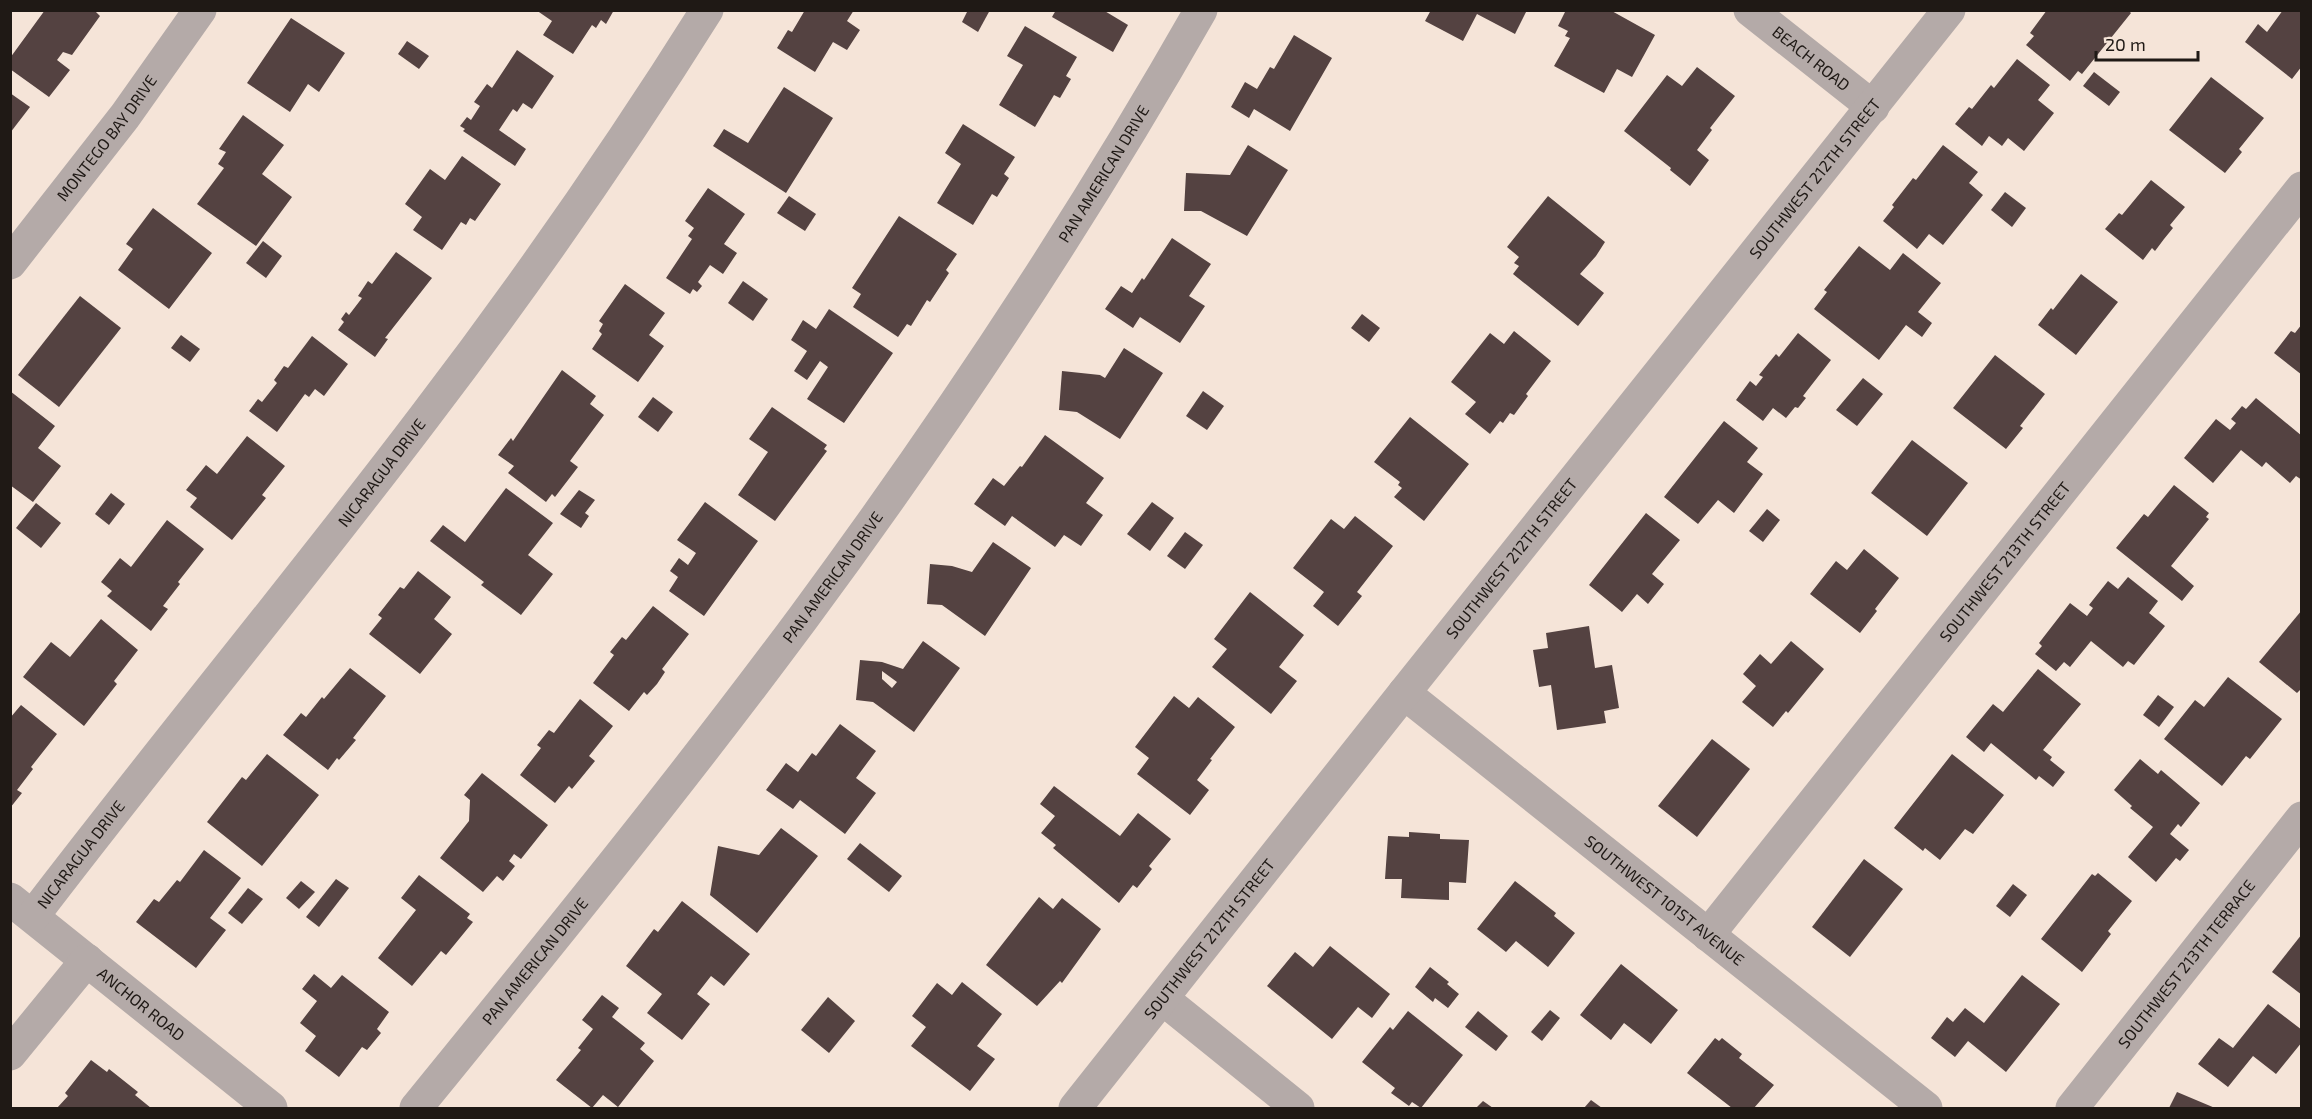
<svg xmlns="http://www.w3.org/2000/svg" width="2312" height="1119" font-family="'Exo 2',sans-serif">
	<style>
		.building { fill: #544241; fill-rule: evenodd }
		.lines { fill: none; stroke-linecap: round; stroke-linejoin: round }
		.minor { stroke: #b4aaa8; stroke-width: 33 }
		.labels { text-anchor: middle; stroke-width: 6; stroke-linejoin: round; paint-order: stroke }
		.street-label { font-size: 16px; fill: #1f1915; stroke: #f5e4d8 }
	</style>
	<rect width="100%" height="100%" fill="#f5e4d8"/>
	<!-- building -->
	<g class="building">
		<polygon points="45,10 94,10 100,16 72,55 63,52 57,60 70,70 49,97 10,69 10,58"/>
		<polygon points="536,10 614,10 606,24 601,20 596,28 592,25 573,54 543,35 552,21"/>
		<polygon points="805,10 854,10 847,21 860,30 847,50 833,42 815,72 777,48 788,30 792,32"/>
		<polygon points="968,10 990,10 978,32 962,22"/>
		<polygon points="1056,10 1103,10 1128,25 1113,52 1052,17"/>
		<polygon points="1431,10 1527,10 1515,34 1477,14 1463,41 1425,21"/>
		<polygon points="1566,10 1610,10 1655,35 1632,77 1617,69 1604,93 1554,66 1570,38 1565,36 1568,31 1558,26"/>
		<polygon points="2047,10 2128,10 2131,13 2082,74 2078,71 2070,81 2026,45 2034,36 2030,33"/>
		<polygon points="2283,10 2302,10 2302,66 2292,79 2245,42 2258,24 2267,32"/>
		<polygon points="291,18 345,53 319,92 308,84 290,112 247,83"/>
		<polygon points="1025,26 1077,57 1066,76 1071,79 1060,98 1054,95 1035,127 999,105 1023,65 1007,56"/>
		<polygon points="1294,35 1332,58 1290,131 1254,109 1249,118 1231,107 1245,82 1257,89 1270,67 1274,69"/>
		<polygon points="407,41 429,56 419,69 398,54"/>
		<polygon points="517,50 554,76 532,109 523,103 517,112 513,109 499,130 526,149 515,166 463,131 465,129 460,126 467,117 471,120 480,106 474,102 487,84 492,88"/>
		<polygon points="2017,59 2050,85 2038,100 2054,113 2024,151 2008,138 2002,146 1989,136 1982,146 1955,124 1969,107 1972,109 1991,85 1994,88"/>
		<polygon points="1697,67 1735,96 1710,128 1712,130 1697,150 1709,160 1690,186 1670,170 1671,168 1624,131 1667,75 1682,86"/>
		<polygon points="2094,72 2120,92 2109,106 2083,86"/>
		<polygon points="2211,77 2264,118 2239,149 2242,152 2225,173 2169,130"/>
		<polygon points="784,87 833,118 786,193 713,146 724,129 748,143"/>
		<polygon points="10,93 30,107 10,133"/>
		<polygon points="243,115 284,145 262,174 292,197 256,246 197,204 224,168 218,164 226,152 219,149"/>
		<polygon points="963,124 1015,157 1004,174 1009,178 997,197 992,194 973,225 937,203 961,164 945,153"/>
		<polygon points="1248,145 1288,170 1247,236 1201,211 1184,211 1186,173 1230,175"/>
		<polygon points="1943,145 1978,172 1969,183 1983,195 1943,245 1929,234 1917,249 1883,221 1894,207 1892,205 1913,178 1916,180"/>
		<polygon points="462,156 501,184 475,221 470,218 466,225 461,222 442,250 413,230 422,217 405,204 430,169 445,180"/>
		<polygon points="2151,180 2185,207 2170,225 2173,228 2164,239 2155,251 2152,248 2143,260 2105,229 2119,213 2122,215"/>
		<polygon points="708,188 745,214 724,244 737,253 723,274 710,265 698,282 702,286 697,292 693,289 690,294 666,278 692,239 688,236 694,228 685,221"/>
		<polygon points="2005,192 2026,208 2012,227 1991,210"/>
		<polygon points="789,196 816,214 805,231 777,213"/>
		<polygon points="1548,196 1605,242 1596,256 1580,274 1604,293 1578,326 1513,274 1519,266 1514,263 1519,257 1507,247"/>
		<polygon points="153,208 212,253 169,309 118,270 133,249 126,244"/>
		<polygon points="899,216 957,254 946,270 949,273 930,302 927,300 911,326 907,324 898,337 853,307 861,294 852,288"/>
		<polygon points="1172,238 1211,264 1189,296 1205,306 1180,343 1140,317 1133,328 1105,309 1121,286 1132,293 1142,278 1144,280"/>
		<polygon points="263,241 282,256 266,278 246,263"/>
		<polygon points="1859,246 1890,270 1903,253 1941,283 1918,312 1932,323 1922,337 1906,325 1879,360 1814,309 1827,292 1824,290"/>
		<polygon points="396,252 432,278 385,338 388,339 375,357 338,330 344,322 341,319 346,312 349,315 362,298 358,296 368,281 372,284"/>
		<polygon points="2081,274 2118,302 2076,355 2038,325 2051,308 2053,310"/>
		<polygon points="743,281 768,299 753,321 728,303"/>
		<polygon points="625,284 665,313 649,335 664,346 638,382 592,349 602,334 599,331 603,324 599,321"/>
		<polygon points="80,296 121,328 59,407 18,375"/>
		<polygon points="829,309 893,353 844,423 807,399 828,367 820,361 807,380 794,371 807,351 791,340 803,320 816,329"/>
		<polygon points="1362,314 1380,328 1369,342 1351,328"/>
		<polygon points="2302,324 2302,375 2274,353 2291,331 2295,333"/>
		<polygon points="1514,331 1551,361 1526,394 1528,396 1514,415 1510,413 1503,423 1500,421 1490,434 1465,414 1476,402 1451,382 1490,333 1504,344"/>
		<polygon points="1798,333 1831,360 1803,396 1806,398 1798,408 1795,407 1786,418 1773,408 1763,421 1736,400 1750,381 1756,386 1763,377 1759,375 1776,354 1779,357"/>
		<polygon points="181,335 200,349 190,362 171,348"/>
		<polygon points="312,336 348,364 324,396 315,389 309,397 305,394 277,432 249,411 258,399 262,402 277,383 274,380 284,366 288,368"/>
		<polygon points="1124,348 1163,373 1120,439 1077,412 1059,410 1062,371 1100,375 1105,378"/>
		<polygon points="1995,355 2045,394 2020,426 2023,428 2006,449 1953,408"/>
		<polygon points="562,370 596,396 590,404 604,415 570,461 578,467 555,497 552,494 546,502 508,473 514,466 498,455 511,438 513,441"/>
		<polygon points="1863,378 1883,394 1857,426 1836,410"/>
		<polygon points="10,391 55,426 38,448 61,466 33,502 10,485"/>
		<polygon points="1203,391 1224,406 1207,430 1186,416"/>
		<polygon points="653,397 673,412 658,432 638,417"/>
		<polygon points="2256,398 2302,436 2302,480 2296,476 2290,483 2266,462 2262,467 2241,450 2213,483 2184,458 2216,419 2230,430 2236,423 2231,419 2242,406 2246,409"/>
		<polygon points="772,407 827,445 824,449 827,451 775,521 738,495 768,452 749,439"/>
		<polygon points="1410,417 1469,464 1424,521 1394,497 1402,488 1398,485 1400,482 1374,462"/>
		<polygon points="1724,421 1758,448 1747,462 1763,474 1734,513 1718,500 1698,524 1664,497"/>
		<polygon points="1045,435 1104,478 1086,503 1103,515 1081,546 1064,535 1055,547 1012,516 1005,526 974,504 993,478 1004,486 1020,466 1022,467"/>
		<polygon points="247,436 285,466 262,495 266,498 232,540 190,507 197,498 186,490 206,465 217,474"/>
		<polygon points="1912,440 1968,483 1927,536 1871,493"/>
		<polygon points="2174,485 2209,513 2206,517 2209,519 2171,566 2194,586 2182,601 2116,548 2144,514 2148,517"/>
		<polygon points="506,488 553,523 528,555 553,574 521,615 481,585 484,582 430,541 443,525 465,542"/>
		<polygon points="579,490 595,500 585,513 589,516 581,528 560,514"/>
		<polygon points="111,493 125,504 109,525 95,514"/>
		<polygon points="705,502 758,541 704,616 669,591 678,577 670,571 679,558 688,565 696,553 677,540"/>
		<polygon points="1152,502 1174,518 1150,551 1127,534"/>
		<polygon points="36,503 61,523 41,548 16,528"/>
		<polygon points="1767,509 1780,520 1763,542 1749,531"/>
		<polygon points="1646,513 1680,540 1652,574 1664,584 1648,604 1637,594 1622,612 1589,585"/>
		<polygon points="1355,516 1393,546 1357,592 1362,596 1338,626 1313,606 1324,592 1293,568 1331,519 1344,529"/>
		<polygon points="167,520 204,549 178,582 180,584 163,606 168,609 151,631 107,596 112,591 101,582 120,558 131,567"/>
		<polygon points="1185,532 1203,545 1185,569 1167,556"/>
		<polygon points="993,542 1031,568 985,636 942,605 927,604 930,564 952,566 972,572"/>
		<polygon points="1864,549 1899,578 1875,609 1877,611 1860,633 1810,594 1836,561 1847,570"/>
		<polygon points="418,571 451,597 434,619 452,634 420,674 369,634 382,618 378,615 400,587 404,589"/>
		<polygon points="2128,577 2158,601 2149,613 2165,626 2134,665 2128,661 2123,667 2091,641 2070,667 2064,662 2056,671 2035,654 2042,646 2039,643 2070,603 2087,616 2093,608 2089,605 2108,581 2118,589"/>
		<polygon points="1250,592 1304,635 1279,667 1297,681 1271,714 1212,667 1227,649 1214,639"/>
		<polygon points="653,606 689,634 662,669 665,672 657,684 647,695 644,692 629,711 593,683 614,655 610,652 622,637 626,640"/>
		<polygon points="2302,610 2302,688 2297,693 2259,662"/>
		<polygon points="101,619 138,650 114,681 117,684 84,726 23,677 51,642 70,657"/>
		<polygon points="1589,626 1595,668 1612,665 1619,708 1604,711 1606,723 1557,730 1551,685 1539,687 1533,650 1548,648 1546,633"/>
		<path d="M 923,641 L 960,668 L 914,732 L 873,702 L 856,700 L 860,660 L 882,662 L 903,669 ZM 882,671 L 897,682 L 892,688 L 882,679 Z"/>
		<polygon points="1791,641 1824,669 1788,713 1786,711 1773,727 1742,702 1756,686 1743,674 1760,654 1771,664"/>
		<polygon points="350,668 386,696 353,738 356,740 339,760 337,758 328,770 283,735 301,713 306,717 322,697 324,699"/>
		<polygon points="2038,669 2081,704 2043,750 2052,757 2050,760 2065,772 2053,787 2039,776 2036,780 1991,743 1984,752 1966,737 1993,704 2003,712"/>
		<polygon points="2228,677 2282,719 2250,759 2246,756 2222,786 2164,739 2195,700 2204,707"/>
		<polygon points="2158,695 2174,707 2159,727 2143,715"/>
		<polygon points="1174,696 1189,708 1198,697 1235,727 1210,759 1212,760 1197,780 1209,790 1190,815 1137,774 1149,758 1135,747"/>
		<polygon points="580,699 613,726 589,756 595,761 572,789 569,786 555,803 520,775 541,748 537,745 549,730 554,733"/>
		<polygon points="21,705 57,734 31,767 33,769 17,790 22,793 10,808 10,718"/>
		<polygon points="840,724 876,751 856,778 876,793 845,834 800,800 793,809 766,790 786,763 798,772 812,753 816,756"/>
		<polygon points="1712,739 1750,769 1697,837 1658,806"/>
		<polygon points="267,754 319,795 262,866 207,822 242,777 246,780"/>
		<polygon points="1952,754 2004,795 1973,834 1965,829 1940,860 1925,848 1923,851 1894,828"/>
		<polygon points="2140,759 2158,774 2161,770 2200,803 2181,827 2178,824 2170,834 2189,850 2180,861 2176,858 2156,882 2128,857 2153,827 2130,808 2132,806 2114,790"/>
		<polygon points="482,773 548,825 521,859 514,854 509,861 515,866 503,881 497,876 483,892 440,858 469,821 470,800 464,795"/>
		<polygon points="1054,786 1120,836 1138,813 1171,839 1149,866 1152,869 1137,888 1133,885 1119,903 1053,848 1056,845 1041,833 1055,816 1040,804"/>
		<polygon points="781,828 818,856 757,933 710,895 718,846 759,855"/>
		<polygon points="1409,832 1440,834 1440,839 1469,840 1466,883 1449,882 1449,900 1401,898 1402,879 1385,879 1388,836 1409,837"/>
		<polygon points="860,843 902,876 889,892 847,859"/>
		<polygon points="204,850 241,878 210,918 226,930 196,968 136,922 154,899 159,902 177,880 180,882"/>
		<polygon points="1864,859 1903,889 1850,957 1812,927"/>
		<polygon points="2098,873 2132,901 2108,931 2111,934 2082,972 2041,939 2092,874 2095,876"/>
		<polygon points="419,875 470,914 467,918 473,922 446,955 441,951 412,986 378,958 416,910 401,898"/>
		<polygon points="336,879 349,888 319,927 306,917"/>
		<polygon points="301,881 315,892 299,909 286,898"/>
		<polygon points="1515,881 1556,913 1554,916 1575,933 1548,967 1516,941 1506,952 1477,929"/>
		<polygon points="2013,884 2027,895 2010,917 1996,906"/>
		<polygon points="248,888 263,899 242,924 228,913"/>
		<polygon points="1039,897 1053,909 1062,898 1101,929 1062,983 1060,981 1037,1006 986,965"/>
		<polygon points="682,901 750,954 724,986 711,976 697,994 710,1004 682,1040 647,1013 662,994 626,966 654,929 658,932"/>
		<polygon points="2302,934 2302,995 2272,972"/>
		<polygon points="1330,946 1390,994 1372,1018 1358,1007 1332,1039 1267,986 1295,952 1313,967"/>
		<polygon points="1621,964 1678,1010 1651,1044 1624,1023 1611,1040 1580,1015"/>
		<polygon points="1430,967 1449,982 1447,984 1459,994 1448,1008 1435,998 1433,1002 1415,987"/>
		<polygon points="314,974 331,988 342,975 389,1012 377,1029 381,1033 367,1050 362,1047 339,1077 305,1051 316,1036 300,1023 317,1001 302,989"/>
		<polygon points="2022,975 2060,1004 2006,1072 1968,1041 1955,1057 1931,1038 1947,1017 1953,1022 1965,1008 1984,1023"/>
		<polygon points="962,982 1002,1014 977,1046 995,1059 970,1091 911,1046 926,1027 912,1016 937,983 952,995"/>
		<polygon points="602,995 619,1008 612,1017 645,1043 640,1049 654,1061 618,1107 603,1095 592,1108 556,1080 581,1050 578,1048 593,1029 582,1020"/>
		<polygon points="828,997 855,1021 829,1053 801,1030"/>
		<polygon points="2268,1004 2302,1030 2302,1042 2276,1074 2253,1056 2228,1087 2198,1064 2219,1038 2233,1048"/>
		<polygon points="1550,1010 1560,1018 1542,1041 1531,1032"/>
		<polygon points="1408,1011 1463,1055 1421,1108 1412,1102 1409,1106 1391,1093 1395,1088 1362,1062 1390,1027 1393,1030"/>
		<polygon points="1478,1011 1508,1036 1496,1051 1465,1027"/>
		<polygon points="1715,1038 1719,1041 1722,1038 1742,1054 1739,1058 1774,1085 1754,1108 1732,1108 1687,1073"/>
		<polygon points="91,1060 107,1072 109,1069 138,1092 135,1095 151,1108 57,1108 68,1096 65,1093"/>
		<polygon points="2177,1092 2215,1108 2169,1108"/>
		<polygon points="1591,1100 1602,1108 1584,1108"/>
		<polygon points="1483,1101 1493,1108 1476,1108"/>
	</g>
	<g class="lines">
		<!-- minor -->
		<g class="minor">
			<path id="s1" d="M 1750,10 L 1873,107"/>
			<path id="s2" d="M 10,263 L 125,116 L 200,10"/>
			<path id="s3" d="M 1404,693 L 1926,1108"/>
			<path id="s4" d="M 10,899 L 271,1108"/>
			<path id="s5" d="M 33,916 C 161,748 297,585 425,416 C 525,285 619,150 707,10"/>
			<path id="s6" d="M 1708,935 L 2302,188"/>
			<polyline points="1163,999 1298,1108"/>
			<polyline points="10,1054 87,960"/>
			<path id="s7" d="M 416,1108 C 547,947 679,785 803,618 C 947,423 1081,221 1201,10"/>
			<path id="s8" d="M 1075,1108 L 1404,693 L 1949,10"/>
			<path id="s9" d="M 2072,1108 L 2302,818"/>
		</g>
	</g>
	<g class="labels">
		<!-- street labels -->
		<g class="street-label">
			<text dy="6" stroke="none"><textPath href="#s1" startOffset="78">BEACH ROAD</textPath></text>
			<text dy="6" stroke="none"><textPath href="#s2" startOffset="158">MONTEGO BAY DRIVE</textPath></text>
			<text dy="6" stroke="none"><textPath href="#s7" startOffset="1161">PAN AMERICAN DRIVE</textPath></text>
			<text dy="6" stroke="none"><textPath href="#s8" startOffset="1188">SOUTHWEST 212TH STREET</textPath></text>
			<text dy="6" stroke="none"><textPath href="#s5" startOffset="564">NICARAGUA DRIVE</textPath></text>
			<text dy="6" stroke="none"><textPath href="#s8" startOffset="702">SOUTHWEST 212TH STREET</textPath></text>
			<text dy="6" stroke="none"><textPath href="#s6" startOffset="477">SOUTHWEST 213TH STREET</textPath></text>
			<text dy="6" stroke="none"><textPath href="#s7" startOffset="675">PAN AMERICAN DRIVE</textPath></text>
			<text dy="6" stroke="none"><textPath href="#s5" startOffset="78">NICARAGUA DRIVE</textPath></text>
			<text dy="6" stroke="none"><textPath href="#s3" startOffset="333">SOUTHWEST 101ST AVENUE</textPath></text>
			<text dy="6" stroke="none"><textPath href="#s8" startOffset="216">SOUTHWEST 212TH STREET</textPath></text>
			<text dy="6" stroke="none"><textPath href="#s7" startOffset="189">PAN AMERICAN DRIVE</textPath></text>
			<text dy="6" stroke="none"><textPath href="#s9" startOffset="184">SOUTHWEST 213TH TERRACE</textPath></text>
			<text dy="6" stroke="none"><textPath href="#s4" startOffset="168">ANCHOR ROAD</textPath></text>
		</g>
	</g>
	<!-- border -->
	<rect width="2312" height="1119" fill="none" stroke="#1f1915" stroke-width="24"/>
	<!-- scale -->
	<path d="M2096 51v9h102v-9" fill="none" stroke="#1f1915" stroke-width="3"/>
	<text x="2105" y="51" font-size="18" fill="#1f1915" stroke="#f5e4d8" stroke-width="4.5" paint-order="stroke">20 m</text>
</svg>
